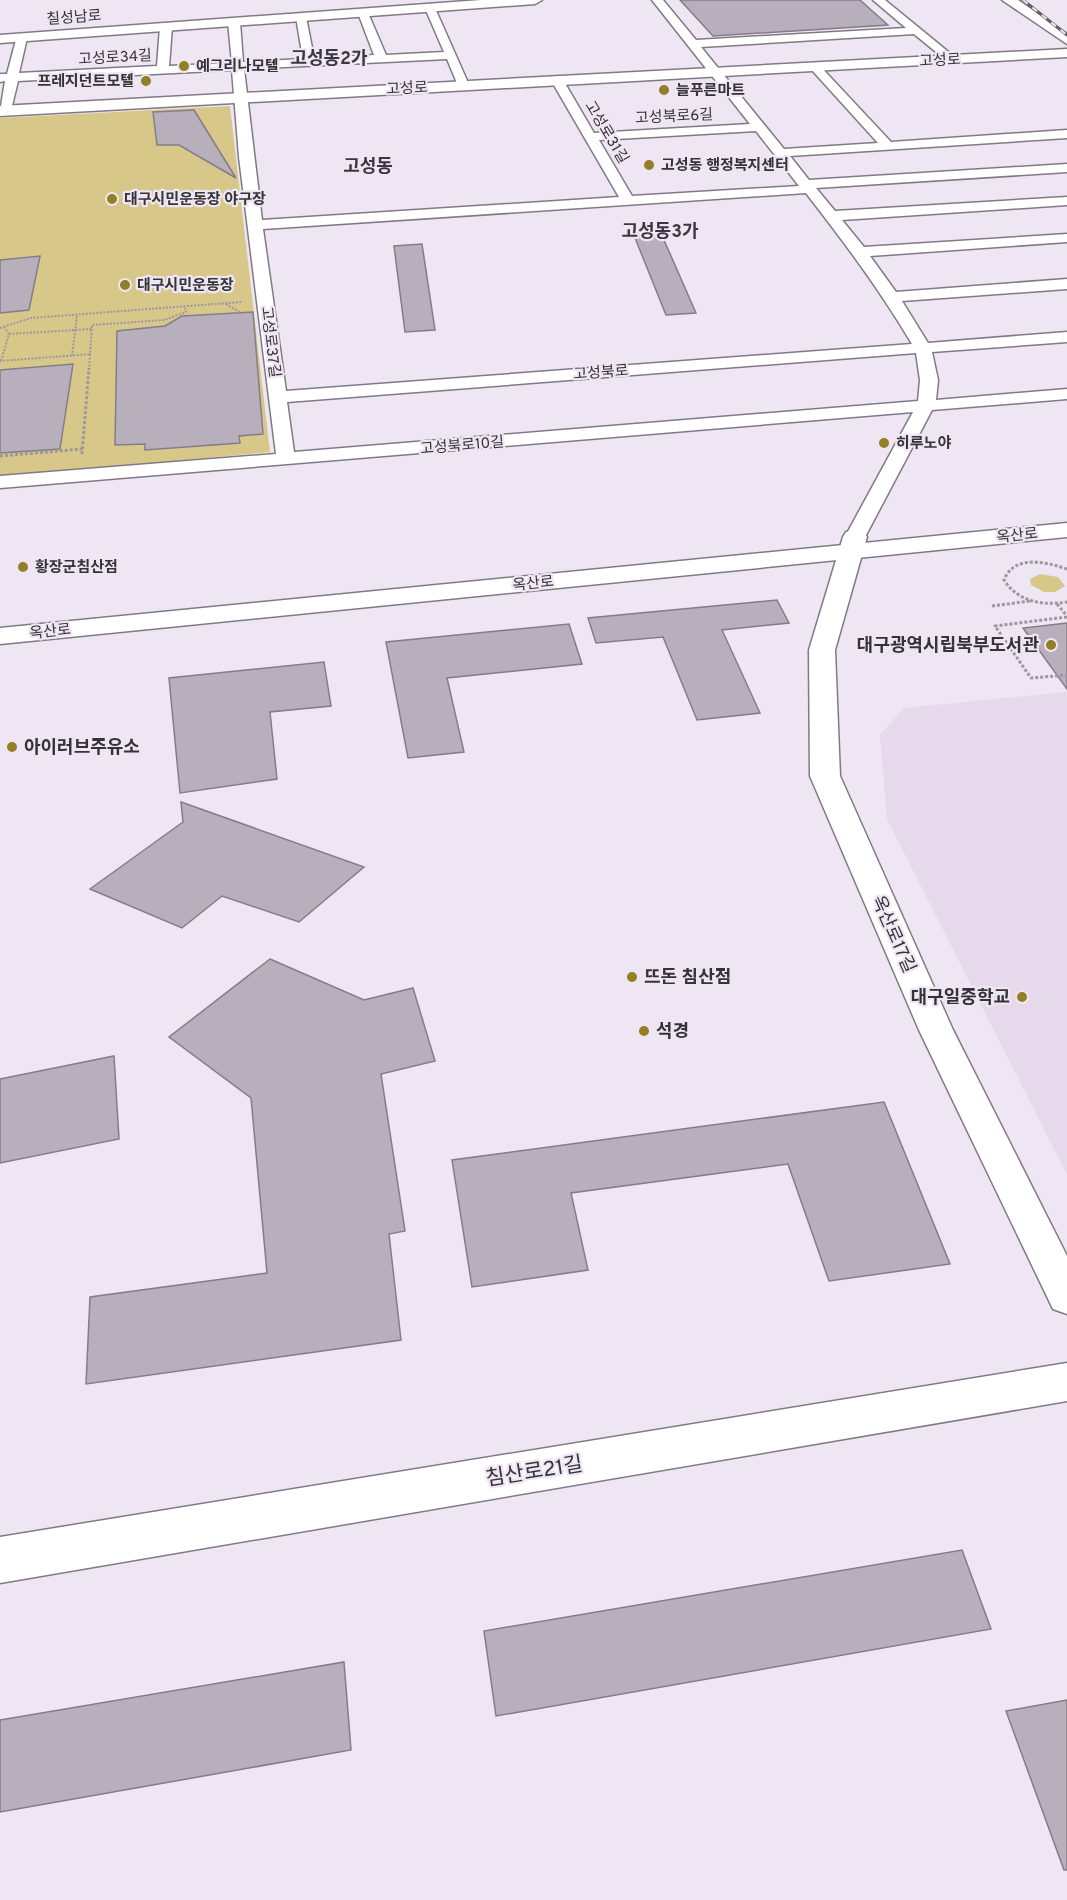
<svg xmlns="http://www.w3.org/2000/svg" width="1067" height="1900" font-family="Overpass,'Noto Sans KR',sans-serif">
	<style>
		.built { fill: #e5d9eb }
		.green { fill: #d7c88a }
		.building { fill: #b7afbb; stroke: #847d88; stroke-width: 1.5 }
		.lines { fill: none; stroke-linecap: round; stroke-linejoin: round }
		.minor-casing { stroke: #817a85; stroke-width: 3 }
		.tertiary-casing { stroke: #817a85; stroke-width: 3 }
		.secondary-casing { stroke: #817a85; stroke-width: 3 }
		.path-far1 { stroke: #9d97a0; stroke-width: 2; stroke-dasharray: 2 1.5; stroke-linecap: butt }
		.path { stroke: #9d97a0; stroke-width: 3; stroke-dasharray: 3 2; stroke-linecap: butt }
		.minor { fill: #fff; fill-rule: evenodd }
		.tertiary { fill: #fff; fill-rule: evenodd }
		.secondary { fill: #fff; fill-rule: evenodd }
		.rail-casing { stroke: #635e65; stroke-width: 3 }
		.rail { stroke: #eee6f2; stroke-width: 2; stroke-dasharray: 6; stroke-linecap: butt }
		.poi-dot { fill: #927f26; stroke: #eee6f2; stroke-width: 2 }
		.labels { text-anchor: middle; stroke-width: 4.5; stroke-linejoin: round; paint-order: stroke }
		.far-street-label { font-size: 15px; fill: #363237; stroke: #eee6f2 }
		.far-poi-label { font-size: 15px; font-weight: bold; fill: #363237; stroke: #eee6f2; text-anchor: start }
		.far-quarter-label { font-size: 18px; font-weight: bold; fill: #3c3640; stroke: #eee6f2 }
		.poi-label { font-size: 18px; font-weight: bold; fill: #363237; stroke: #eee6f2; text-anchor: start }
		.street-label { font-size: 18px; fill: #363237; stroke: #eee6f2 }
		.near-street-label { font-size: 21px; fill: #363237; stroke: #eee6f2 }
	</style>
	<rect width="100%" height="100%" fill="#eee6f2"/>
	<!-- built -->
	<polygon class="built" points="1067,692 1067,1175 887,819 880,735 904,708"/>
	<!-- green -->
	<g class="green">
		<polygon points="230,106 270,452 0,478 0,118"/>
		<polygon points="1040,574 1058,577 1065,586 1055,592 1044,592 1031,585 1030,579"/>
	</g>
	<!-- building -->
	<g class="building">
		<polygon points="680,0 860,0 888,25 713,36"/>
		<polygon points="194,110 236,178 179,145 157,145 153,112"/>
		<polygon points="660,231 696,313 666,315 633,233"/>
		<polygon points="422,244 435,330 405,332 394,246"/>
		<polygon points="40,256 29,310 0,313 0,260"/>
		<polygon points="253,312 263,434 239,436 240,443 145,450 145,444 115,445 117,331 165,326 182,316"/>
		<polygon points="73,364 60,449 0,453 0,370"/>
		<polygon points="777,600 789,623 722,630 760,713 697,720 663,637 596,643 588,618"/>
		<polygon points="1067,623 1067,689 1023,628"/>
		<polygon points="569,624 582,664 447,678 464,752 408,758 386,642"/>
		<polygon points="324,662 331,706 270,712 277,779 180,793 169,678"/>
		<polygon points="181,802 364,867 299,922 222,896 182,928 90,889 183,822"/>
		<polygon points="270,959 364,1000 413,988 435,1061 381,1074 405,1231 389,1234 401,1340 86,1384 90,1297 267,1273 251,1098 169,1037"/>
		<polygon points="114,1056 119,1139 0,1163 0,1079"/>
		<polygon points="884,1102 950,1264 829,1281 788,1164 571,1193 588,1270 472,1287 452,1160"/>
		<polygon points="962,1550 991,1629 496,1716 484,1631"/>
		<polygon points="344,1662 351,1750 0,1812 0,1720"/>
		<polygon points="1067,1700 1067,1870 1064,1870 1006,1711"/>
	</g>
	<g class="lines">
		<!-- minor casing -->
		<g class="minor-casing">
			<path id="minor" d="M 652,0 L 663,0 L 696,40 L 906,28 L 873,0 L 885,0 L 957,59 L 951,62 L 947,61 L 914,34 L 701,47 L 784,149 L 878,143 L 810,68 L 810,64 L 818,64 L 891,142 L 1067,130 L 1067,138 L 790,156 L 809,180 L 1067,164 L 1067,172 L 816,188 L 835,211 L 1067,197 L 1067,205 L 842,220 L 864,247 L 1067,234 L 1067,242 L 870,256 L 896,292 L 1067,279 L 1067,289 L 902,301 L 928,343 L 1067,332 L 1067,342 L 932,352 L 938,380 L 936,400 L 1067,389 L 1067,399 L 932,410 L 865,537 L 862,541 L 848,541 L 845,537 L 913,412 L 0,488 L 0,476 L 276,454 L 239,157 L 232,70 L 18,81 L 11,110 L 5,114 L 0,112 L 5,81 L 0,82 L 0,74 L 7,74 L 17,36 L 25,36 L 27,38 L 19,73 L 157,66 L 160,27 L 166,24 L 172,27 L 169,66 L 232,63 L 228,22 L 234,19 L 240,22 L 243,62 L 303,59 L 296,17 L 301,14 L 306,17 L 314,58 L 374,55 L 358,13 L 363,10 L 368,13 L 386,55 L 444,52 L 425,8 L 426,6 L 434,6 L 469,85 L 467,88 L 459,88 L 447,59 L 244,69 L 262,220 L 619,197 L 551,80 L 557,76 L 563,80 L 594,133 L 750,124 ZM 756,131 L 799,186 L 632,196 L 599,140 ZM 806,193 C 844,242 880,290 912,344 L 286,391 L 263,229 ZM 916,353 L 920,380 L 918,401 L 294,452 L 287,402 Z"/>
		</g>
		<!-- tertiary casing -->
		<g class="tertiary-casing">
			<g id="tertiary">
				<polygon points="481,0 542,0 535,4 0,43 0,35"/>
				<polygon points="1067,49 1067,57 0,116 0,106"/>
				<polygon points="855,530 864,532 867,537 835,650 840,776 953,1030 1067,1256 1067,1314 1053,1309 919,1030 810,776 809,650 843,537 846,532"/>
				<polygon points="1067,1363 1067,1401 0,1583 0,1537"/>
			</g>
		</g>
		<!-- secondary casing -->
		<g class="secondary-casing">
			<g id="secondary">
				<polygon points="1002,0 1018,0 1067,34 1067,44"/>
				<polygon points="1067,523 1067,537 0,644 0,628"/>
			</g>
		</g>
		<!-- path-far1 -->
		<g class="path-far1">
			<polyline points="226,304 241,313"/>
			<polyline points="0,328 31,318 241,302"/>
			<polyline points="9,334 92,329"/>
			<polyline points="72,356 77,315"/>
			<polyline points="0,361 91,354"/>
			<polyline points="1,361 9,334 4,327"/>
			<polyline points="89,370 92,325 164,320 186,312 185,308"/>
		</g>
		<!-- path -->
		<g class="path">
			<polyline points="82,454 89,368"/>
			<polyline points="0,456 82,449"/>
			<path d="M 1067,569 C 1046,562 1014,554 1004,580 C 1018,602 1043,606 1067,602"/>
			<polyline points="1057,604 1067,616"/>
			<polyline points="992,606 1030,601"/>
			<polyline points="1067,617 995,626 1031,678 1067,675"/>
		</g>
		<!-- minor -->
		<use href="#minor" class="minor"/>
		<!-- tertiary -->
		<use href="#tertiary" class="tertiary"/>
		<!-- secondary -->
		<use href="#secondary" class="secondary"/>
		<!-- rail casing -->
		<g class="rail-casing">
			<polyline id="rail" points="1023,0 1067,35"/>
		</g>
		<!-- rail -->
		<use href="#rail" class="rail"/>
	</g>
	<!-- markers -->
	<g class="poi-dot">
		<circle cx="184" cy="66" r="6"/>
		<circle cx="146" cy="81" r="6"/>
		<circle cx="664" cy="90" r="6"/>
		<circle cx="649" cy="165" r="6"/>
		<circle cx="112" cy="199" r="6"/>
		<circle cx="125" cy="285" r="6"/>
		<circle cx="884" cy="443" r="6"/>
		<circle cx="23" cy="567" r="6"/>
		<circle cx="1051" cy="645" r="6"/>
		<circle cx="12" cy="747" r="6"/>
		<circle cx="632" cy="977" r="6"/>
		<circle cx="1022" cy="997" r="6"/>
		<circle cx="644" cy="1031" r="6"/>
	</g>
	<g class="labels">
		<!-- far-street labels -->
		<g class="far-street-label">
			<text transform="translate(74 17) rotate(-4)" y="5">칠성남로</text>
			<text transform="translate(115 57) rotate(-3)" y="5">고성로34길</text>
			<text transform="translate(940 60) rotate(-3)" y="5">고성로</text>
			<text transform="translate(407 88) rotate(-3)" y="5">고성로</text>
			<text transform="translate(674 116) rotate(-3)" y="5">고성북로6길</text>
			<text transform="translate(607 132) rotate(59)" y="5">고성로31길</text>
			<text transform="translate(271 342) rotate(83)" y="5">고성로37길</text>
			<text transform="translate(601 372) rotate(-4)" y="5">고성북로</text>
			<text transform="translate(462 445) rotate(-5)" y="5">고성북로10길</text>
			<text transform="translate(1017 535) rotate(-6)" y="5">옥산로</text>
			<text transform="translate(533 583) rotate(-6)" y="5">옥산로</text>
			<text transform="translate(50 631) rotate(-6)" y="5">옥산로</text>
		</g>
		<!-- far-poi labels -->
		<g class="far-poi-label">
			<text x="196" y="71">예그리나모텔</text>
			<text x="134" y="86" text-anchor="end">프레지던트모텔</text>
			<text x="676" y="95">늘푸른마트</text>
			<text x="661" y="170">고성동 행정복지센터</text>
			<text x="124" y="204">대구시민운동장 야구장</text>
			<text x="137" y="290">대구시민운동장</text>
			<text x="896" y="448">히루노야</text>
			<text x="35" y="572">황장군침산점</text>
		</g>
		<!-- far-quarter labels -->
		<g class="far-quarter-label">
			<text x="329" y="64">고성동2가</text>
			<text x="368" y="172">고성동</text>
			<text x="660" y="237">고성동3가</text>
		</g>
		<!-- poi labels -->
		<g class="poi-label">
			<text x="1039" y="651" text-anchor="end">대구광역시립북부도서관</text>
			<text x="24" y="753">아이러브주유소</text>
			<text x="644" y="983">뜨돈 침산점</text>
			<text x="1010" y="1003" text-anchor="end">대구일중학교</text>
			<text x="656" y="1037">석경</text>
		</g>
		<!-- street labels -->
		<g class="street-label">
			<text transform="translate(894 934) rotate(66)" y="6">옥산로17길</text>
		</g>
		<!-- near-street labels -->
		<g class="near-street-label">
			<text transform="translate(534 1471) rotate(-9)" y="7">침산로21길</text>
		</g>
	</g>
</svg>
